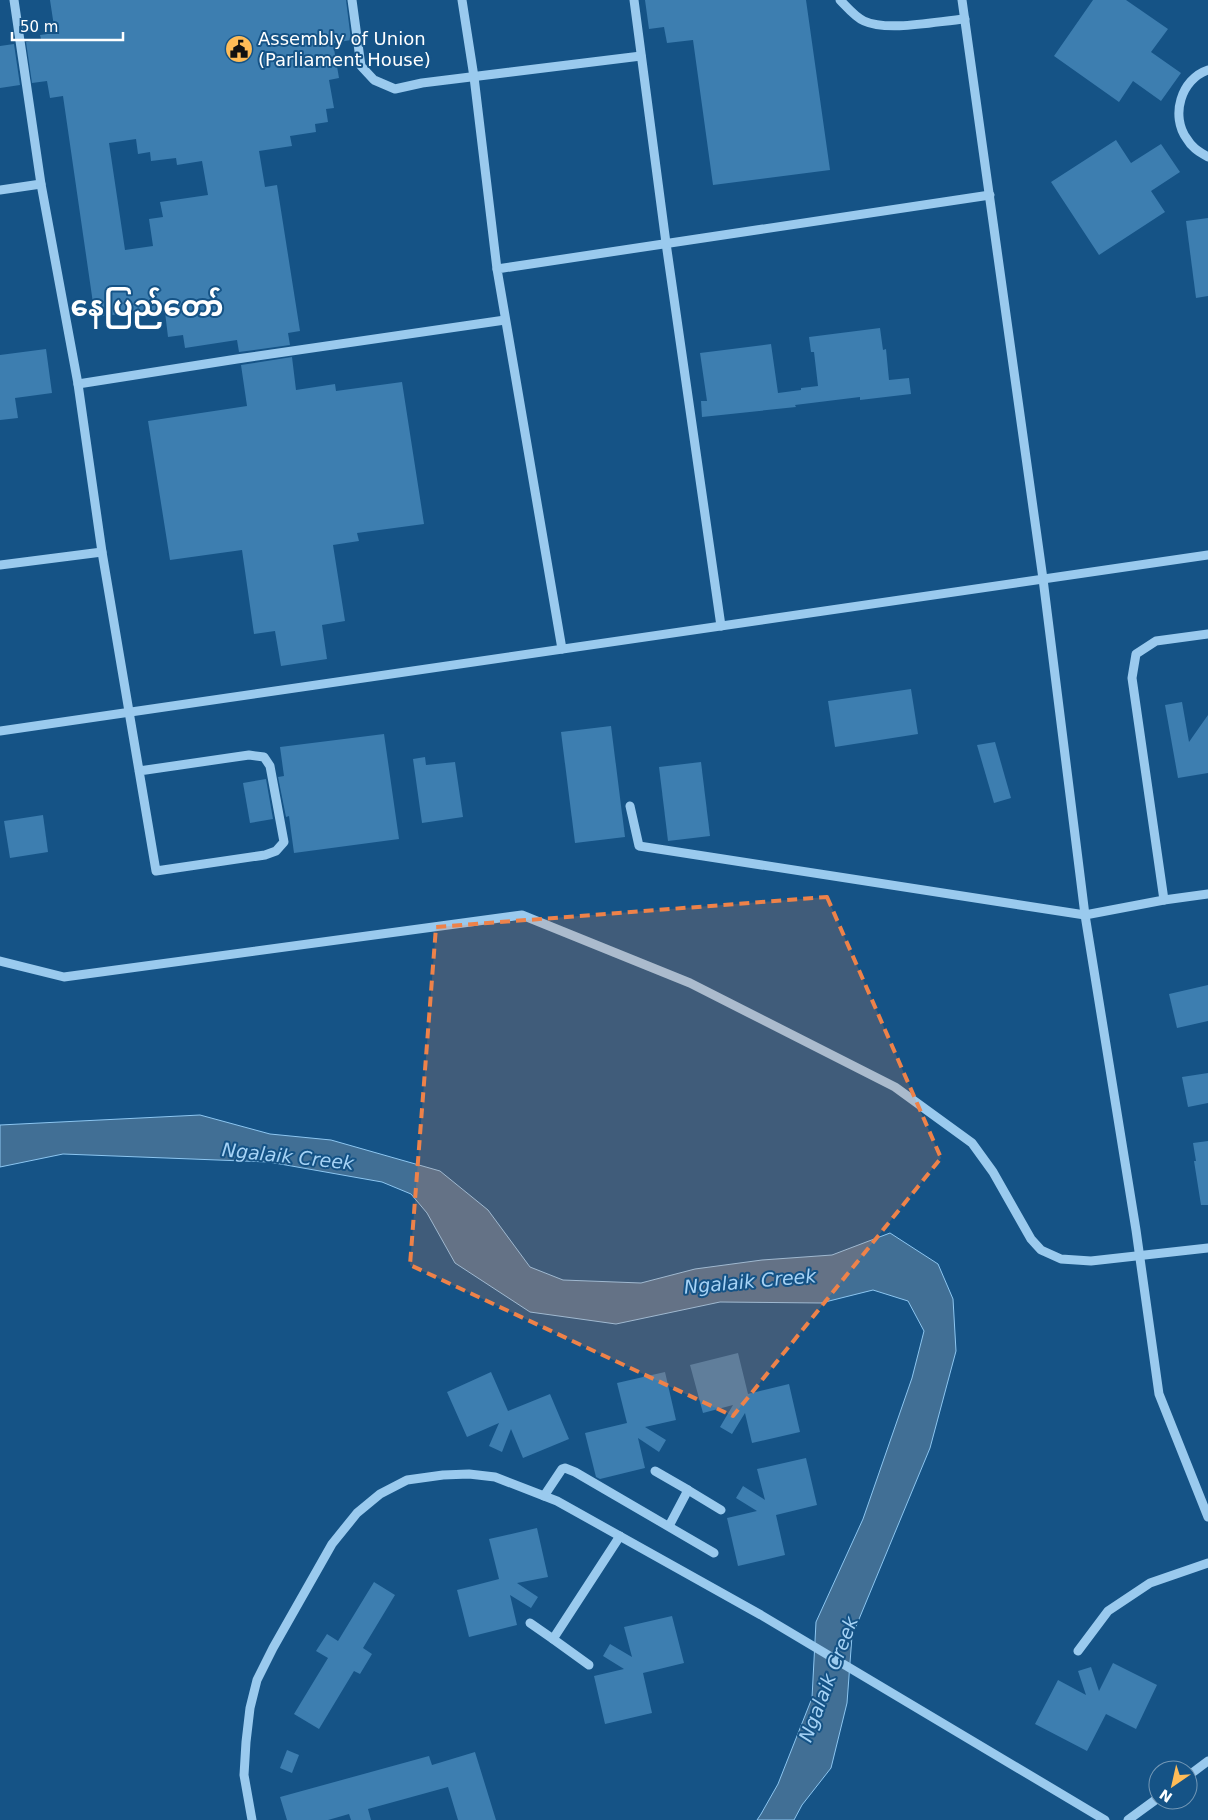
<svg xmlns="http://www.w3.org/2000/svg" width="1208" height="1820" font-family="'DejaVu Sans','Noto Sans Myanmar',sans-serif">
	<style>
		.water { fill: #416f95; stroke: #8cc6f1 }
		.building { fill: #3d7eb0; fill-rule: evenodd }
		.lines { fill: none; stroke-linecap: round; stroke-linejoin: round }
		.minor { stroke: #9acaee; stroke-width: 9 }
		.marked { fill: #ee8249; fill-opacity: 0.2; stroke: #ee8249; stroke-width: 4; stroke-dasharray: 10 6; stroke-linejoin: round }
		.labels { text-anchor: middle; stroke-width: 4; stroke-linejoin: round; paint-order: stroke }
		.poi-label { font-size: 18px; fill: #fff; stroke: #155386; text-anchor: start }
		.water-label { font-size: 19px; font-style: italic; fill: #a6d3f6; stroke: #155386 }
		.town-label { font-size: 28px; font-weight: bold; fill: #fff; stroke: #155386 }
	</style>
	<rect width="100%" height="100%" fill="#155386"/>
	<!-- water -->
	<polygon class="water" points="200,1115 270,1134 331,1140 440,1171 488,1210 530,1267 563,1280 641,1283 695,1269 762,1260 832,1255 890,1233 938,1264 953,1299 956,1351 930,1448 852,1636 847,1703 831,1768 802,1805 794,1820 757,1820 761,1814 778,1784 812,1698 816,1622 863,1519 912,1378 924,1331 908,1301 873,1290 821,1303 720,1302 616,1324 530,1312 455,1263 427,1213 411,1194 382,1182 269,1162 63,1154 0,1167 0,1125"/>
	<!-- building -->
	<g class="building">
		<path d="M 50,0 L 346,0 L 351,40 L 333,43 L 339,78 L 329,80 L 334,108 L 326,109 L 328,122 L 315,124 L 316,132 L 290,136 L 292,146 L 259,151 L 265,187 L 277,185 L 300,331 L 288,333 L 290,345 L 239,352 L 237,340 L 185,348 L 183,335 L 168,337 L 165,312 L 155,313 L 154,310 L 95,317 L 63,96 L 50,98 L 47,81 L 32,83 L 26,42 L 41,39 L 40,35 L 55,33 ZM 136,139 L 138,154 L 150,152 L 151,161 L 176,158 L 177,165 L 202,161 L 208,195 L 160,202 L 163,217 L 149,219 L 153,246 L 125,250 L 109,143 Z"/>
		<polygon points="645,0 806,0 830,170 713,185 693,40 667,43 664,27 649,29"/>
		<polygon points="1093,0 1126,0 1168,29 1151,52 1181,73 1161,101 1133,81 1119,102 1054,56"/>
		<polygon points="14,44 20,85 0,88 0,46"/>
		<polygon points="1116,140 1131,163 1161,144 1180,172 1151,191 1165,212 1099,255 1051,182"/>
		<polygon points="1208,218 1208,296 1196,298 1186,221"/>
		<polygon points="880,328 883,350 886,349 889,380 909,378 911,394 860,400 860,397 795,405 796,407 702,417 701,401 707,401 700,353 771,344 778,393 801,390 801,388 818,386 814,352 811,352 809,337"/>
		<polygon points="46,349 52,393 15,398 18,418 0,420 0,355"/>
		<polygon points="292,357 296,390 335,384 336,391 402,382 424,524 357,533 359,541 333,545 345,621 322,625 327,659 281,666 275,631 254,634 242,550 170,560 148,421 247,406 241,365"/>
		<polygon points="911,689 918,734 835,747 828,701"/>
		<polygon points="1182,702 1189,742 1208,715 1208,773 1178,778 1165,705"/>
		<polygon points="611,726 625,837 575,843 561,732"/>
		<polygon points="384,734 399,839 294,853 289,816 286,817 278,777 284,776 280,747"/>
		<polygon points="995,742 1011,798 994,803 977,745"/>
		<polygon points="425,757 426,765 455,762 463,817 422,823 413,759"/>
		<polygon points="701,762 710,836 668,841 659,767"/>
		<polygon points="266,779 273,819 250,823 243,783"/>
		<polygon points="43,815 48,852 10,858 4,821"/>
		<polygon points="1208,985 1208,1021 1177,1028 1169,994"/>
		<polygon points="1208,1073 1208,1103 1188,1107 1182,1077"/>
		<polygon points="1208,1141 1208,1205 1201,1205 1194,1161 1196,1161 1193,1143"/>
		<polygon points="738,1353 748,1394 789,1384 800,1432 752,1443 745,1413 732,1434 720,1427 733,1405 703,1413 690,1365"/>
		<polygon points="491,1372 508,1411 550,1394 569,1439 523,1458 511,1429 502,1452 489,1446 499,1423 467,1437 447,1392"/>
		<polygon points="665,1372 676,1420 645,1427 666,1440 659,1452 638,1438 645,1468 600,1479 596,1477 585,1433 627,1423 617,1383"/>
		<polygon points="806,1458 817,1505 776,1515 785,1555 738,1566 727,1518 757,1511 736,1498 743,1486 765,1500 757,1469"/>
		<polygon points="537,1528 548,1577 517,1583 538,1597 531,1608 510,1595 517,1625 469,1637 457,1590 499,1579 489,1539"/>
		<polygon points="374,1582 395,1595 363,1648 372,1654 360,1674 354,1671 319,1729 294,1714 328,1658 316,1651 327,1634 338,1641"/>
		<polygon points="672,1616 684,1663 643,1673 652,1713 605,1724 594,1676 624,1669 603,1656 610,1644 632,1657 624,1627"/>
		<polygon points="1113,1663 1157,1685 1136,1729 1106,1714 1087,1751 1035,1724 1058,1680 1086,1695 1078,1671 1091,1667 1099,1691"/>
		<polygon points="287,1750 299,1755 292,1773 280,1768"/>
		<polygon points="475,1752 496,1820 458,1820 448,1787 368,1809 371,1820 351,1820 349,1814 328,1820 287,1820 280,1797 429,1756 432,1765"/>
	</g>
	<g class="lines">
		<!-- minor -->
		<g class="minor">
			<polyline points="14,0 41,184 78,384 102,552 156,871 265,855 276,851 284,842 270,766 264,757 249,755 139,771"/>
			<polyline points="352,0 361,66 374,80 395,89 422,83 641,56"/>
			<polyline points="462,0 474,77 497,269"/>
			<polyline points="634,0 666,243 721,626"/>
			<path d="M 840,0 C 847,7 855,17 864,21 C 888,32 938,21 965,19"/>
			<polyline points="962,0 1043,579 1085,915 1136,1230 1159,1394 1208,1517"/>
			<path d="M 1208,70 C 1181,79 1170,116 1187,139 C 1192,148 1200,152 1208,157"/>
			<polyline points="0,190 41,184"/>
			<polyline points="78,384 237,359 505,320"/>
			<polyline points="0,565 102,552"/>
			<polyline points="562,649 497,269 990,195"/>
			<polyline points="0,731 1208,555"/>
			<polyline points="630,806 639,846 1085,915 1164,900 1208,894"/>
			<polyline points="1164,900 1132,678 1136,654 1156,641 1208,634"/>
			<polyline points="0,961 64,977 522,915 690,983 895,1087 972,1143 993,1172 1031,1239 1041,1250 1061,1259 1091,1261 1208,1248"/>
			<polyline points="655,1471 688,1490"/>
			<polyline points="544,1496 562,1469 565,1468 575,1472 714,1553"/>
			<polyline points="669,1526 688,1490 721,1510"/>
			<polyline points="530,1623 553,1639"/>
			<polyline points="1078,1651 1108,1611 1150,1583 1208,1563"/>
			<polyline points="589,1665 553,1639 620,1536"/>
			<polyline points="1188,1776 1208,1761"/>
			<polyline points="252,1820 244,1775 246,1742 250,1708 257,1680 273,1648 332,1544 357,1513 380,1494 407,1480 443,1475 469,1474 495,1477 557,1501 761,1615 1105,1820"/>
			<polyline points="1128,1820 1158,1798"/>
		</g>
	</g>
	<!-- marked area -->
	<path class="marked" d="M 827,897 L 941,1158 L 733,1416 L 410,1265 L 436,927 Z"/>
	<!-- icons -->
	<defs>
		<g id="civic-disc" transform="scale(1.4375)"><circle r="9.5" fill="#ffbc57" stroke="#155386"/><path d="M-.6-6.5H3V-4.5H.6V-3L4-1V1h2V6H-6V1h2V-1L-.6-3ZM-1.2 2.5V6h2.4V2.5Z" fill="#111"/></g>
	</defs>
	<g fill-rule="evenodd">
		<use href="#civic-disc" x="239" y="49"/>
	</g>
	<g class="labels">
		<!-- poi labels -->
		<g class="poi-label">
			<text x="258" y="45">Assembly of Union<tspan x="258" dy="21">(Parliament House)</tspan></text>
		</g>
		<!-- water labels -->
		<g class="water-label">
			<text transform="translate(288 1156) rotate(6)" y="7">Ngalaik Creek</text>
			<text transform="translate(750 1281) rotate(-5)" y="7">Ngalaik Creek</text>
			<text transform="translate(828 1679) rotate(-69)" y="7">Ngalaik Creek</text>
		</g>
		<!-- town labels -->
		<g class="town-label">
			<text x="147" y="316">နေပြည်တော်</text>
		</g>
	</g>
	<!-- north arrow -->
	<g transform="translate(1173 1785) rotate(214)"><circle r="24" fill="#155386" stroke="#7398b6"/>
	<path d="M0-4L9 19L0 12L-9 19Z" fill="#ffbc57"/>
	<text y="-8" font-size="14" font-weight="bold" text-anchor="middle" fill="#ffffff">N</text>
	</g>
	<!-- scale -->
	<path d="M12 32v8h111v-8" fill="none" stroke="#ffffff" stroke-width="2.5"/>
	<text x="20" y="32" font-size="15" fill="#ffffff" stroke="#155386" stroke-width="4" paint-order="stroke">50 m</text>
</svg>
